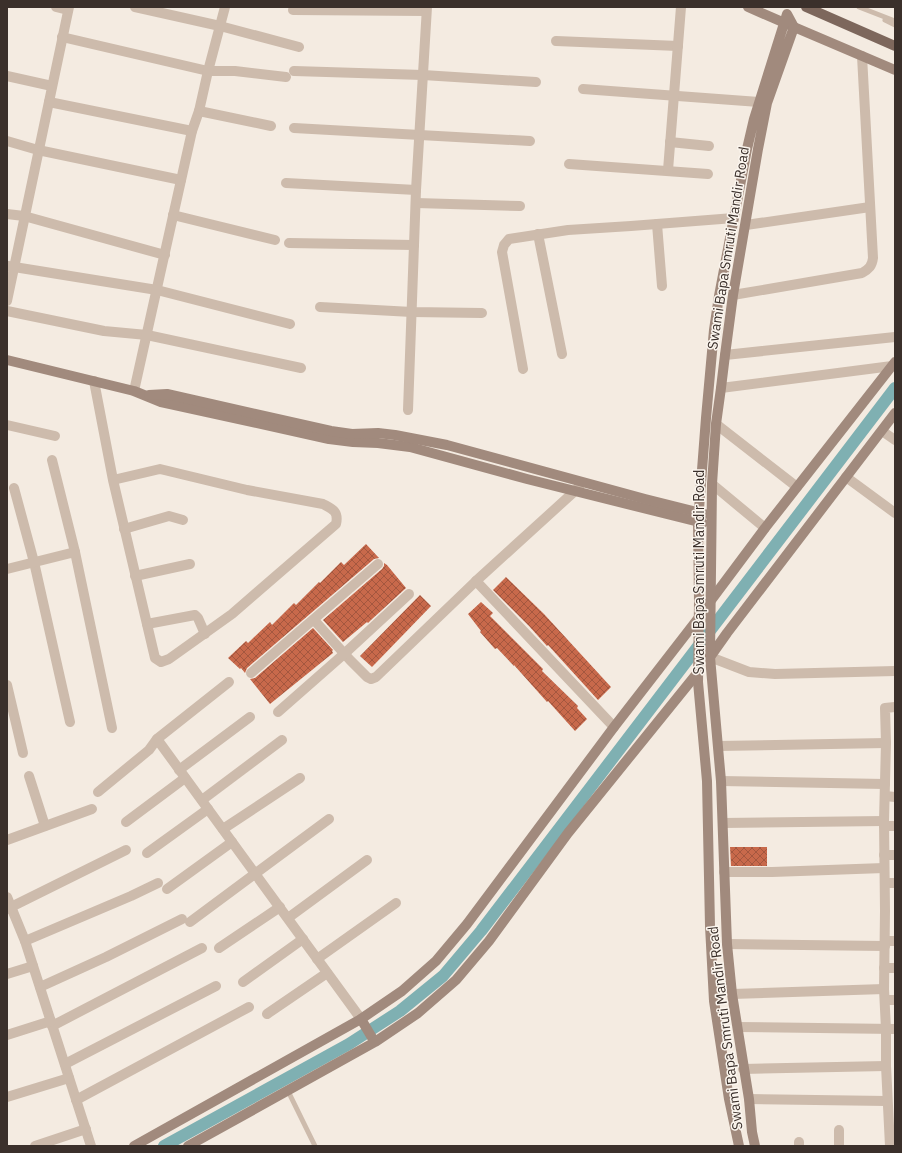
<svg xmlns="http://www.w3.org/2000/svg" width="902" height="1153" font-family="'IBM Plex Sans',sans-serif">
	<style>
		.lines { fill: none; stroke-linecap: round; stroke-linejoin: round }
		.canal { stroke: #7fb0b2; stroke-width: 12 }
		.building { fill: url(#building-cross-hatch) }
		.lane { stroke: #cdbbac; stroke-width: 5 }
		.street { stroke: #cdbbac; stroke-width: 10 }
		.secondary { stroke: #a18a7d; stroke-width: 10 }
		.primary { stroke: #7d675c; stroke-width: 10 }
		.labels { text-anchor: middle; stroke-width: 3; stroke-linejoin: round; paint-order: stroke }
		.street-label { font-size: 14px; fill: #3b302b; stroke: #fbf5ee }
	</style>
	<defs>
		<pattern id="building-cross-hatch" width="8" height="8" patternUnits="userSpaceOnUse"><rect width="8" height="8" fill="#c8694b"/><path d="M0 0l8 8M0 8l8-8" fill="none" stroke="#a4573f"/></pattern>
	</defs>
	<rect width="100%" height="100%" fill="#f4ebe1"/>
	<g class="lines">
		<!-- canal -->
		<polyline class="canal" points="164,1146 349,1044 400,1011 443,976 481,931 895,388"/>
	</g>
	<!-- building -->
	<g class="building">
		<polygon points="366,544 379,558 374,559 247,668 245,673 241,668 240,669 228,658 246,641 248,643 270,622 272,625 294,603 296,605 319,582 320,583 341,562 344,565"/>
		<polygon points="384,563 387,565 406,588 371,620 368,623 367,622 343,642 323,620 382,569 384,566"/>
		<polygon points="506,577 544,614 611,687 598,700 548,645 547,646 529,626 493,590"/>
		<polygon points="420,595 431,606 372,667 360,656"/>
		<polygon points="481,602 493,613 490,616 543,669 542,671 578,706 577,708 587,719 575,731 548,701 547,702 514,665 514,666 497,648 495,649 480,632 481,631 468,614"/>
		<polygon points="313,628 333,650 332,651 333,653 270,704 250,679 255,678"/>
		<polygon points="730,847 767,847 767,866 731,866"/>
	</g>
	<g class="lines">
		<!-- lane -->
		<g class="lane">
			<polyline points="859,7 895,21"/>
			<polyline points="885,20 895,25"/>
			<polyline points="288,1091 315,1146"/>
		</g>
		<!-- street -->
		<g class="street">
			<polyline points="56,7 68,10"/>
			<polyline points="135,7 220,26 299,47"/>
			<polyline points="293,10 426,11"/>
			<polyline points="62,37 208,71 235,71 286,77"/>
			<polyline points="556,41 678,46"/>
			<polyline points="294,71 423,75 536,82"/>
			<polyline points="7,76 52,86"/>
			<polyline points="583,89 759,102"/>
			<polyline points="49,102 192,131"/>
			<polyline points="199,111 271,126"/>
			<polyline points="294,128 530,141"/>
			<polyline points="7,141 38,150 181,180"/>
			<polyline points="670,142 709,146"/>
			<polyline points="569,164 708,174"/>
			<polyline points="668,170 681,7"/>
			<polyline points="286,183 416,190"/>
			<polyline points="416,203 520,206"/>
			<polyline points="7,214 24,216 165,255"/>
			<polyline points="173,215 275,240"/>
			<polyline points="657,224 662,286"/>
			<polyline points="746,225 870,207"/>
			<polyline points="538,234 562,354"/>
			<polyline points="289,243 414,245"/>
			<polyline points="8,266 157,290 290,324"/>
			<path d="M 733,295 L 862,273 C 869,269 872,266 873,258 L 862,56"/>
			<polyline points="7,301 69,7"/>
			<polyline points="320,307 412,312 482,313"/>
			<polyline points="7,311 104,331 147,335 301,368"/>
			<polyline points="725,355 895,337"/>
			<polyline points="523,369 502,252 504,245 509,239 568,230 631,226 734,218"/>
			<path d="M 94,381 L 113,480 L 155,658 L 161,662 L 169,659 L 232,614 L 336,524 C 339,511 332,509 323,504 L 247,490 L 160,469 L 113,480"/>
			<polyline points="721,388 892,366"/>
			<polyline points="134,391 192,131 199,111 208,71 225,7"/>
			<polyline points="408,410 416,190 427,7"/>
			<polyline points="716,424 797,487"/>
			<polyline points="7,425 55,436"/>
			<polyline points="882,431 895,440"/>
			<polyline points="52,460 75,552"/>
			<polyline points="846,477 895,513"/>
			<polyline points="712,484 765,528"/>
			<polyline points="14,488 34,562 70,722"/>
			<polyline points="124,529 169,516 183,520"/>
			<polyline points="7,569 75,552 112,728"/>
			<polyline points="135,576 190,564"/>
			<polyline points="476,581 614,727"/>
			<polyline points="314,620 350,660 367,677 371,679 376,677 476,581 576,490 580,485"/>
			<polyline points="147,624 195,615 198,618 205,634"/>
			<polyline points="710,657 749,672 775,674 895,671"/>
			<polyline points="251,673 378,564"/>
			<polyline points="7,685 23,753"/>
			<polyline points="278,712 344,654 409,594"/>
			<polyline points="157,739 361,1019"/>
			<polyline points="718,746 886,743"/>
			<polyline points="179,770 250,717"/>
			<polyline points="29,776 45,826"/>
			<polyline points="721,781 885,784"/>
			<polyline points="98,792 149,750 157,739 229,682"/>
			<polyline points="885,796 895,797"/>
			<polyline points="202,800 282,740"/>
			<polyline points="126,822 185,778"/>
			<polyline points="723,823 884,821"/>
			<polyline points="884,826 895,826"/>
			<polyline points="223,829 300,778"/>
			<polyline points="7,840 92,809"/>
			<polyline points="147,853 208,809"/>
			<polyline points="884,855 895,855"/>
			<polyline points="724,872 772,872 884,868"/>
			<polyline points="885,883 895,883"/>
			<polyline points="167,889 232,842"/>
			<polyline points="7,897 25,941 91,1146"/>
			<polyline points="7,909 126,850"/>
			<polyline points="288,918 367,860"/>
			<polyline points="190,922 329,819"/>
			<polyline points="25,941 131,896 158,883"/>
			<polyline points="885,941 895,941"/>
			<polyline points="727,944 885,946"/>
			<polyline points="219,948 280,907"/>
			<polyline points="317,959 396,903"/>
			<polyline points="884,968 895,968"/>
			<polyline points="7,974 33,966"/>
			<polyline points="243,982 303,939"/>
			<polyline points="40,987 106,957 182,919"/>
			<polyline points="732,994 884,989"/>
			<polyline points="885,1000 895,1000"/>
			<polyline points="267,1014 327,973"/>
			<polyline points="52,1026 202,948"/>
			<polyline points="738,1027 895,1029"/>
			<polyline points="7,1035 51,1021"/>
			<polyline points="65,1064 216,986"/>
			<polyline points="743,1069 886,1066"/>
			<polyline points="7,1097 69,1078"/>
			<polyline points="749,1099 887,1101"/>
			<polyline points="76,1100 249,1007"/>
			<polyline points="839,1130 839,1146"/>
			<polyline points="35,1146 86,1129"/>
			<polyline points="799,1146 799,1142"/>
			<polyline points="890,1146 886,1066 886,1029 884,989 885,911 884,821 886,743 885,708 895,707"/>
		</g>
		<!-- secondary -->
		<g class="secondary">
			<polyline points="748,7 794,27 895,70"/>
			<polyline points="7,360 134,391 161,402 329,439 353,442 378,443 410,447 527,479 703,523"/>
			<polyline points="149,395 167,394 331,431 352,434 378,433 395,435 447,445 645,499 705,514"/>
			<polyline points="709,603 765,528 895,362"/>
			<polyline points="710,657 727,633 895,413"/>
			<polyline points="361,1019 374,1041"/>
			<polyline points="134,1146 361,1019 402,991 436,961 467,924 614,727 700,616"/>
			<polyline points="188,1146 375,1042 418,1013 456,980 489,941 568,833 699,671"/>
			<polyline points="739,1146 729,1099 714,1001 710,926 707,781 698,682 699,602 698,522 706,418 714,330 719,296 747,149 754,119 787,14 794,27 767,103 758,149 733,295 725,355 721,388 716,424 712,484 710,657 721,781 727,944 732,994 749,1099 752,1132 755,1146"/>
		</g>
		<!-- primary -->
		<polyline class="primary" points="806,7 895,46"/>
	</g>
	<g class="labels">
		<!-- street labels -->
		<g class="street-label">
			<text transform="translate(728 248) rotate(-81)" y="5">Swami Bapa Smruti Mandir Road</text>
			<text transform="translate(699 572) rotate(-90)" y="5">Swami Bapa Smruti Mandir Road</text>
			<text transform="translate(725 1028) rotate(-97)" y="5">Swami Bapa Smruti Mandir Road</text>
		</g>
	</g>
	<!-- border -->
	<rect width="902" height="1153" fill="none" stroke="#3b302b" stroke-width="16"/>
</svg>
